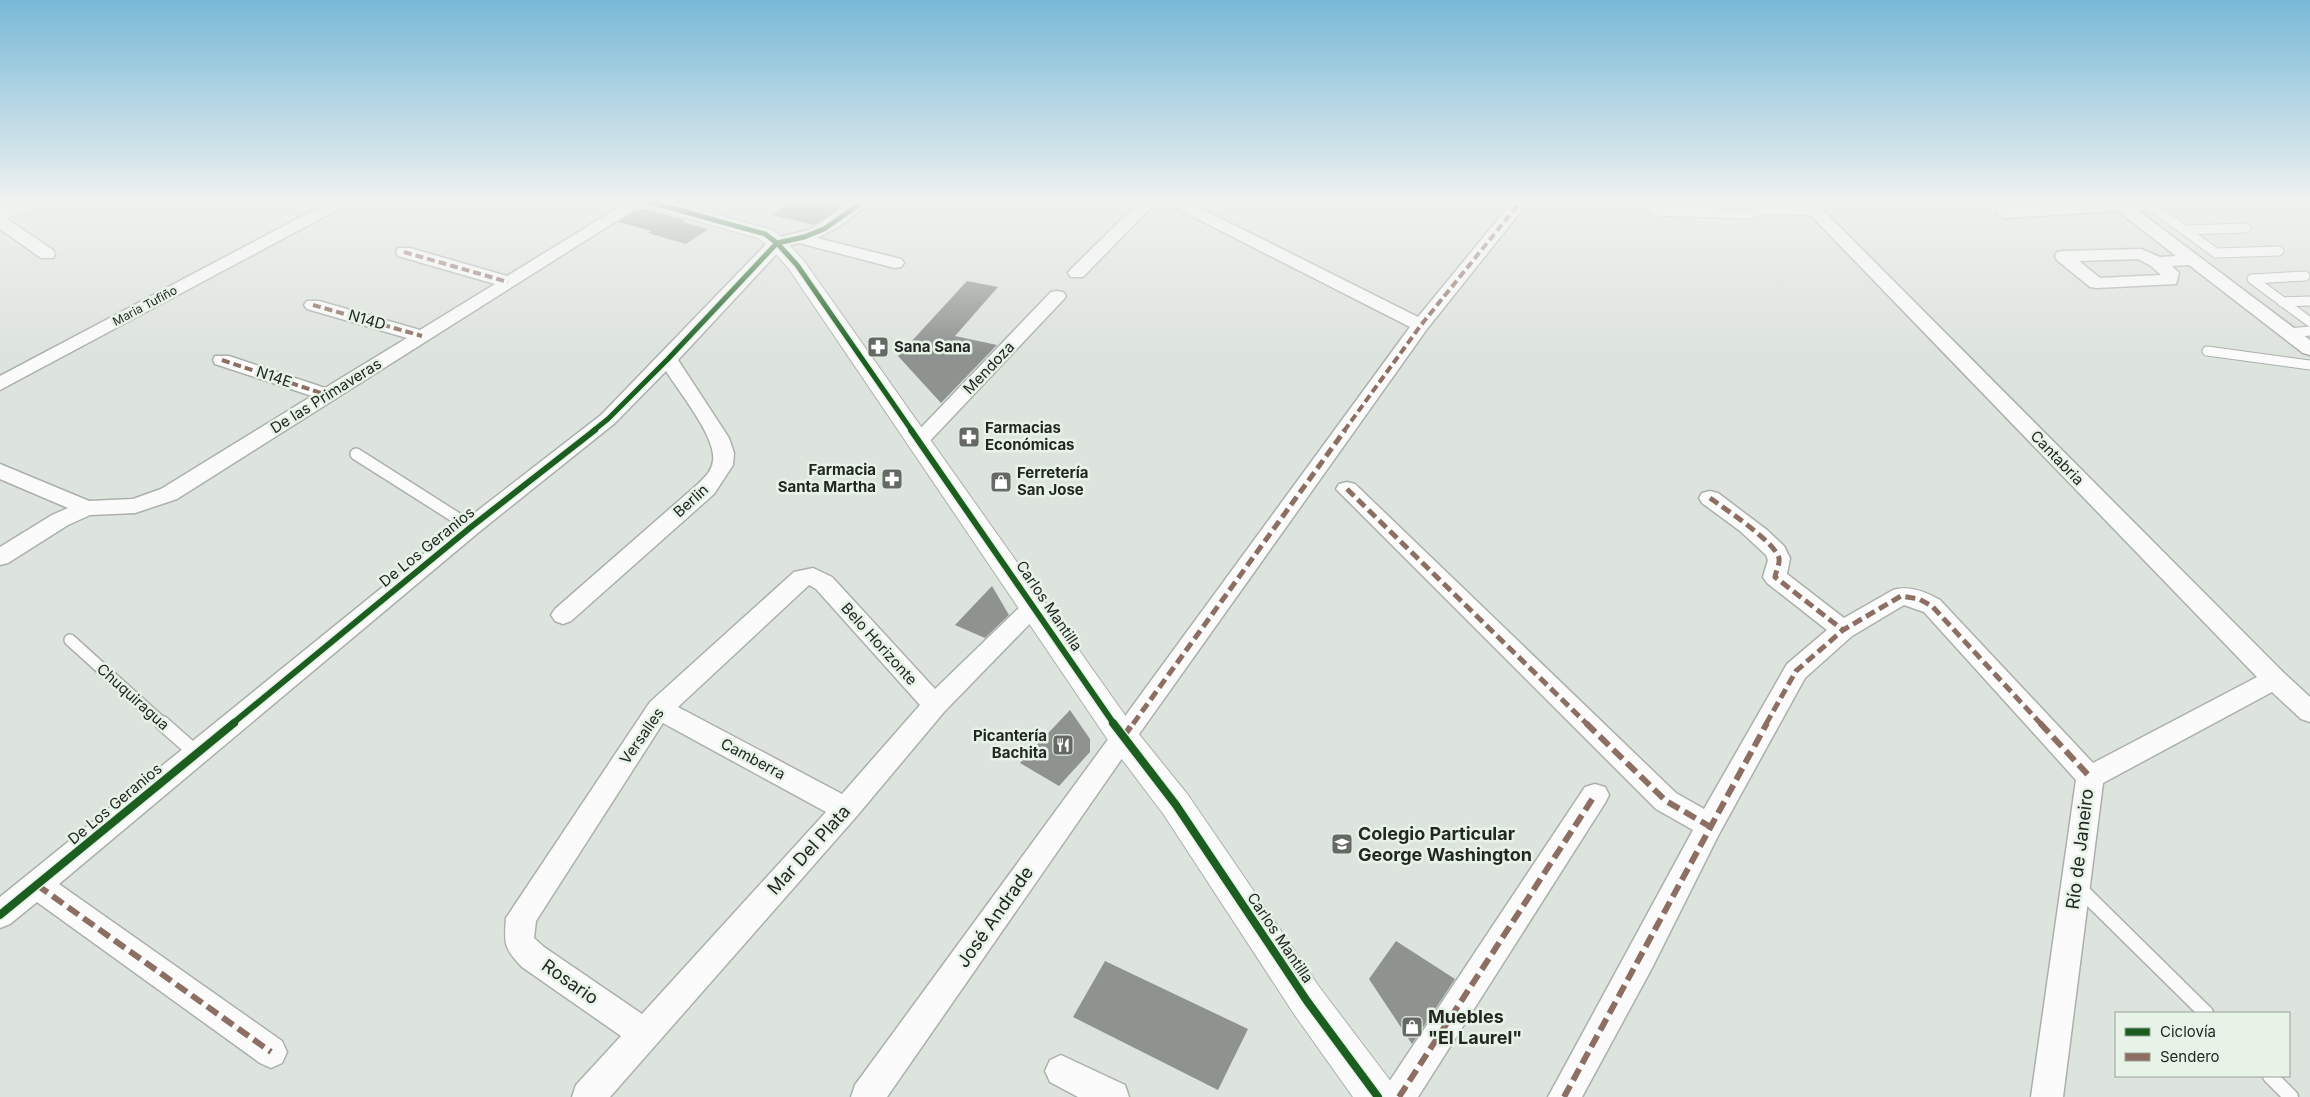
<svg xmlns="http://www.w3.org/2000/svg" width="2310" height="1097" font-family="Inter,sans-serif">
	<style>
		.building { fill: #8e938f }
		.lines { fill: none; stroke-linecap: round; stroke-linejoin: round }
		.lane-far2-casing { stroke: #acb0ac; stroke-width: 11 }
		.lane-far1-casing { stroke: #acb0ac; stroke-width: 14 }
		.lane-casing { stroke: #acb0ac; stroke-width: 17 }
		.street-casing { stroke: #acb0ac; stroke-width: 3 }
		.secondary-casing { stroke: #acb0ac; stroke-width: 2 }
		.lane-far2 { stroke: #fafbfa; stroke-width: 9 }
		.lane-far1 { stroke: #fafbfa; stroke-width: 11 }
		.lane { stroke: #fafbfa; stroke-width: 14 }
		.street { fill: #fafbfa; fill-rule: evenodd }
		.secondary { fill: #fafbfa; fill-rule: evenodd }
		.quiet-far2 { stroke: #8d6e63; stroke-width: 4; stroke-dasharray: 8 4; stroke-linecap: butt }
		.quiet-far1 { stroke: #8d6e63; stroke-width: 5; stroke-dasharray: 10 5; stroke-linecap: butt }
		.quiet { stroke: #8d6e63; stroke-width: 6; stroke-dasharray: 13 6; stroke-linecap: butt }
		.cycleway-far2-casing { stroke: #e8f3e8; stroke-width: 8 }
		.cycleway-far1-casing { stroke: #e8f3e8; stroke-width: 9 }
		.cycleway-casing { stroke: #e8f3e8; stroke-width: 11 }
		.cycleway-far2 { stroke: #1b5e20; stroke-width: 5 }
		.cycleway-far1 { stroke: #1b5e20; stroke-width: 6 }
		.cycleway { stroke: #1b5e20; stroke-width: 8 }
		.labels { text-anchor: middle; stroke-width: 5; stroke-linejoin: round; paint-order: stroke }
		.far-street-label { font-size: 12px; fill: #232723; stroke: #e8f3e8 }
		.street-label { font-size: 15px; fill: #232723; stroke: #e8f3e8 }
		.poi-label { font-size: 15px; font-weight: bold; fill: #232723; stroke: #e8f3e8; text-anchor: start }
		.near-poi-label { font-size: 18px; font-weight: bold; fill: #232723; stroke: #e8f3e8; text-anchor: start }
		.near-street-label { font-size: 18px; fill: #232723; stroke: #e8f3e8 }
	</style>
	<rect width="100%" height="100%" fill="#dde3dd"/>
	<!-- building -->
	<g class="building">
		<polygon points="792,201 821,201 843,206 814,225 773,215"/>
		<polygon points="645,209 685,220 682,222 708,229 686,244 648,233 652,231 618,222 635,211"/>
		<polygon points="967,281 998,287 955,336 997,345 941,403 898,356"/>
		<polygon points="992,586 1009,615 985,638 955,625"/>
		<polygon points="1070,710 1090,739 1090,752 1059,786 1020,763"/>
		<polygon points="1396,941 1455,979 1412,1044 1369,979"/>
		<polygon points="1105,961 1248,1029 1218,1090 1073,1017"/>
	</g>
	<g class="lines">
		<!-- lane-far2 casing -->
		<g class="lane-far2-casing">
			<g id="lane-far2">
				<polyline points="2122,206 2143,206 2158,211 2216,253 2279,251"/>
				<polyline points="1654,211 1748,214 1765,209 1815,211"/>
				<polyline points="2186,230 2246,228"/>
				<polyline points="2305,276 2252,279 2310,322"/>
				<polyline points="2282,302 2310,301"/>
				<polyline points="2288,333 2310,331"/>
				<polyline points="2207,351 2310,365"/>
			</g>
		</g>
		<!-- lane-far1 casing -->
		<g class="lane-far1-casing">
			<g id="lane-far1">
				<polyline points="356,454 471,527"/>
				<polyline points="70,640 163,724"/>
			</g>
		</g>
		<!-- lane casing -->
		<g class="lane-casing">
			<g id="lane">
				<polyline points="162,723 196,753"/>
				<polyline points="2079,888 2206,1013"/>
				<polyline points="2270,1076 2291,1097"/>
			</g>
		</g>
		<!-- street casing -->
		<g class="street-casing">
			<g id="street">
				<polygon points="331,201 350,201 348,204 0,390 0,376"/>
				<polygon points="629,201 648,201 177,499 135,513 90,515 68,525 8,563 0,565 0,547 52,515 68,508 0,479 0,464 89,501 133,499 161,489 312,396 215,364 213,360 215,356 229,356 325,388 407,338 307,309 304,305 307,301 319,301 420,330 495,284 398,256 396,252 398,248 410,248 507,276"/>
				<path d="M 854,201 L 872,201 L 839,227 L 817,238 L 901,259 L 904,263 L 901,267 L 895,268 L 799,243 L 783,247 L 678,360 L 729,438 L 734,453 L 733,465 L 714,494 L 571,621 L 563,624 L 555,621 L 551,615 L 555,609 L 698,484 C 705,477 712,471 713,461 C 717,438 679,392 666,371 L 615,423 L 479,532 L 59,884 L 282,1041 L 287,1052 L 282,1063 L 271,1068 L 260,1063 L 37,902 L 10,924 L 0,928 L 0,897 L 463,522 L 601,415 L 771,239 L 809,230 Z"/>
				<polygon points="1140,201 1157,201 1083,277 1071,277 1068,273 1071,269"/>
				<polygon points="1166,201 1186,201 1418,317 1513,201 1529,201 1427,329 1132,744 887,1097 851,1097 855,1085 1410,327 1168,204"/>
				<path d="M 1797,201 L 1814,201 L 2283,672 L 2310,697 L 2310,722 L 2301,719 L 2272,692 L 2103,783 L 2063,1097 L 2031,1097 L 2076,780 L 1924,612 L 1904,605 L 1852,636 L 1805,678 L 1719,834 L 1652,968 L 1582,1097 L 1548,1097 L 1693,830 L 1656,809 L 1336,489 L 1339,484 L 1347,482 L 1355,484 L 1676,793 L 1704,809 L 1787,664 L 1827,630 L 1767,583 L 1763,577 L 1768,560 L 1766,555 L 1740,531 L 1702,503 L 1699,498 L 1702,493 L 1710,491 L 1718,493 L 1767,530 L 1784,546 L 1790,558 L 1787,574 L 1844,618 L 1893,590 C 1909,585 1926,592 1940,600 L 2093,763 L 2257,677 Z"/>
				<path d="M 2107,201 L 2128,203 L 2310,340 L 2310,355 L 2303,353 L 2189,265 L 2172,266 L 2179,273 L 2176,284 L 2096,288 L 2090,287 L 2057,260 L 2055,256 L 2057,252 L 2063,251 L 2141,249 L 2160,257 L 2176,256 L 2118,211 L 2004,218 L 1996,213 L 2004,208 ZM 2138,259 L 2151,266 L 2161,275 L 2100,278 L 2079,261 Z"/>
				<polygon points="0,216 6,218 53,250 55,254 53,258 41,258 0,229"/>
				<polygon points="1057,291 1063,292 1066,296 1063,300 927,444 920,446 913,444 910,440 913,436 1051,292"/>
				<path d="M 813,568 L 832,577 L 935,689 L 1026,601 L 1034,599 L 1042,601 L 1046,607 L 944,712 L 856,817 L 610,1097 L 572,1097 L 576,1085 L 621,1036 L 522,967 C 504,948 504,944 506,918 L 650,702 L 794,572 ZM 809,585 L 816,589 L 920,705 L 842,794 L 678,707 ZM 663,723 L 826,812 L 642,1014 L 544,947 L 534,938 L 536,921 Z"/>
				<polygon points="1595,784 1605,787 1609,795 1605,803 1418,1097 1383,1097 1387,1085 1585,787"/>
				<polygon points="1061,1055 1125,1085 1129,1097 1078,1097 1050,1082 1045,1071 1050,1060"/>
			</g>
		</g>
		<!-- secondary casing -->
		<g class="secondary-casing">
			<g id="secondary">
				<polygon points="22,201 51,201 48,205 0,220 0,208"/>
				<polygon points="636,201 667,201 772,230 784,239 804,261 1134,728 1188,795 1320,988 1392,1083 1398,1097 1353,1097 1294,1014 1164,815 1112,746 789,269 770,247 758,238 639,205"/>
			</g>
		</g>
		<!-- lane-far2 -->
		<use href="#lane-far2" class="lane-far2"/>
		<!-- lane-far1 -->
		<use href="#lane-far1" class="lane-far1"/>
		<!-- lane -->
		<use href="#lane" class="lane"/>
		<!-- street -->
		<use href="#street" class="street"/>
		<!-- secondary -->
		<use href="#secondary" class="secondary"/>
		<!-- quiet-far2 -->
		<g class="quiet-far2">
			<polyline points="404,252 508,282"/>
			<polyline points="313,305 422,336"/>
			<polyline points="222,360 327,395"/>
			<polyline points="1344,431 1421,325 1521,201"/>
		</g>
		<!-- quiet-far1 -->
		<g class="quiet-far1">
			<polyline points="1347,489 1587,724"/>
			<path d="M 1710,498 C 1725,509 1774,541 1779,558 C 1780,564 1776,571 1775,577 L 1843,630"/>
			<polyline points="1133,724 1345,430"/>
			<polyline points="1766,724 1796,671 1843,630 1901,596 1919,599 1932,606 2041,724"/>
		</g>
		<!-- quiet -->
		<g class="quiet">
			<polyline points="1586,723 1666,801 1709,826"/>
			<polyline points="2040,723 2090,777"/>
			<polyline points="1123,737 1133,723"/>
			<polyline points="37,885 271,1052"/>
			<polyline points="1399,1097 1595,795"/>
			<polyline points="1564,1097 1767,723"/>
		</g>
		<!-- cycleway-far2 casing -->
		<g class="cycleway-far2-casing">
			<g id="cycleway-far2">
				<polyline points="646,201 765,234 777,243 797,265 912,431"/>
				<polyline points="593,431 608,419 668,359 777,243 804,237 824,229 864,201"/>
			</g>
		</g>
		<!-- cycleway-far1 casing -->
		<g class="cycleway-far1-casing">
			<g id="cycleway-far1">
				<polyline points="911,430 1114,724"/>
				<polyline points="232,724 471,527 595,430"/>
			</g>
		</g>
		<!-- cycleway casing -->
		<g class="cycleway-casing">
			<g id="cycleway">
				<polyline points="1113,723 1176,805 1307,1001 1378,1097"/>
				<polyline points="0,915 234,723"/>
			</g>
		</g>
		<!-- cycleway-far2 -->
		<use href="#cycleway-far2" class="cycleway-far2"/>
		<!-- cycleway-far1 -->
		<use href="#cycleway-far1" class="cycleway-far1"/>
		<!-- cycleway -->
		<use href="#cycleway" class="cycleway"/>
	</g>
	<!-- sky -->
	<linearGradient id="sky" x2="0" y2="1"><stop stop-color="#78b9d7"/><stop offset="0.57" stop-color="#f0f2f0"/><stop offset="1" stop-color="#f0f2f0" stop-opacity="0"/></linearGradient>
	<rect width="2310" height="354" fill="url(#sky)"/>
	<!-- icons -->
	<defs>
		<g id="pharmacy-square" transform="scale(1.125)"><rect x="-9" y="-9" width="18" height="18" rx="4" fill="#646964" stroke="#e8f3e8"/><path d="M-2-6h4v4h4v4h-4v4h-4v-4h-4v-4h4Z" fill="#fff"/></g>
		<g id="shop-square" transform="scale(1.125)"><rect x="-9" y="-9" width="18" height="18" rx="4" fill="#646964" stroke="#e8f3e8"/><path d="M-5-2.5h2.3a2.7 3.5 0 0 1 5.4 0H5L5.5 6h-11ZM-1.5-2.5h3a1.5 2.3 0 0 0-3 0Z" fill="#fff"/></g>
		<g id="restaurant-square" transform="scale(1.125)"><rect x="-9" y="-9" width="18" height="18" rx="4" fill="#646964" stroke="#e8f3e8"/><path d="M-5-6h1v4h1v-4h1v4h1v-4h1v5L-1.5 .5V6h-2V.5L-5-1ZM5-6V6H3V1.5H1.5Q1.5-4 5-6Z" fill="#fff"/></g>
		<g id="school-square" transform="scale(1.125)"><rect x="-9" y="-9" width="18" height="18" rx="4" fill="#646964" stroke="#e8f3e8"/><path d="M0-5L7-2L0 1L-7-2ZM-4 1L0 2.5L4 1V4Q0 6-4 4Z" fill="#fff"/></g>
	</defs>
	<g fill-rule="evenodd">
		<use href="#pharmacy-square" x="878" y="347"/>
		<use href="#pharmacy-square" x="969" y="437"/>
		<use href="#pharmacy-square" x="892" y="479"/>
		<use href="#shop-square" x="1001" y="482"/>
		<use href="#restaurant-square" x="1063" y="745"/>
		<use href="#school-square" x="1342" y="844"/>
		<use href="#shop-square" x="1412" y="1027"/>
	</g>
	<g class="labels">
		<!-- far-street labels -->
		<g class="far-street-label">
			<text transform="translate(145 306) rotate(-28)" y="4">Maria Tufiño</text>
		</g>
		<!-- street labels -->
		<g class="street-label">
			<text transform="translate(367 320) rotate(16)" y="5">N14D</text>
			<text transform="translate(989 368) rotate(-46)" y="5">Mendoza</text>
			<text transform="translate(274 377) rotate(19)" y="5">N14E</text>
			<text transform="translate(326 396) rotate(-32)" y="5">De las Primaveras</text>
			<text transform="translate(2057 458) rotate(46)" y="5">Cantabria</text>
			<text transform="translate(691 501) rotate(-42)" y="5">Berlin</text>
			<text transform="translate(427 547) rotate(-39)" y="5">De Los Geranios</text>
			<text transform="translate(1049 606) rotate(56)" y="5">Carlos Mantilla</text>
			<text transform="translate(879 644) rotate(48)" y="5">Belo Horizonte</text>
			<text transform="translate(133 697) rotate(42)" y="5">Chuquiragua</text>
			<text transform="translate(642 736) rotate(-55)" y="5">Versalles</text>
			<text transform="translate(753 759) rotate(28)" y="5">Camberra</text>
			<text transform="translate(115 804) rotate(-40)" y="5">De Los Geranios</text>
			<text transform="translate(1280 938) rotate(56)" y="5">Carlos Mantilla</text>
		</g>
		<!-- poi labels -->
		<g class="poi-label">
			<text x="894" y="352">Sana Sana</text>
			<text x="985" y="433">Farmacias<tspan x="985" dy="17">Económicas</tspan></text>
			<text x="876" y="475" text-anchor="end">Farmacia<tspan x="876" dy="17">Santa Martha</tspan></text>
			<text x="1017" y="478">Ferretería<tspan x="1017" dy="17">San Jose</tspan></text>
			<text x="1047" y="741" text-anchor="end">Picantería<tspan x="1047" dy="17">Bachita</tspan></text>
		</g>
		<!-- near-poi labels -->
		<g class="near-poi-label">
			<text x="1358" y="840">Colegio Particular<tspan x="1358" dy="21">George Washington</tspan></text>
			<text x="1428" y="1023">Muebles<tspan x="1428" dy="21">"El Laurel"</tspan></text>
		</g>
		<!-- near-street labels -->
		<g class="near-street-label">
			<text transform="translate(2080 849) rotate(-83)" y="6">Río de Janeiro</text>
			<text transform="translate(809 850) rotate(-48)" y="6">Mar Del Plata</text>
			<text transform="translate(995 917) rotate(-55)" y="6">José Andrade</text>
			<text transform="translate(570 982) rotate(35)" y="6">Rosario</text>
		</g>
	</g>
	<!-- legend -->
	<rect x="2115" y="1012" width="175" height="65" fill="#e8f3e8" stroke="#99a199"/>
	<rect x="2125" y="1028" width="25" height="8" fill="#1b5e20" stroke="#99a199"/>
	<text x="2160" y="1037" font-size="15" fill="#232723">Ciclovía</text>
	<rect x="2125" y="1053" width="25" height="8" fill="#8d6e63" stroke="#99a199"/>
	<text x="2160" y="1062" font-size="15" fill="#232723">Sendero</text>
</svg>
